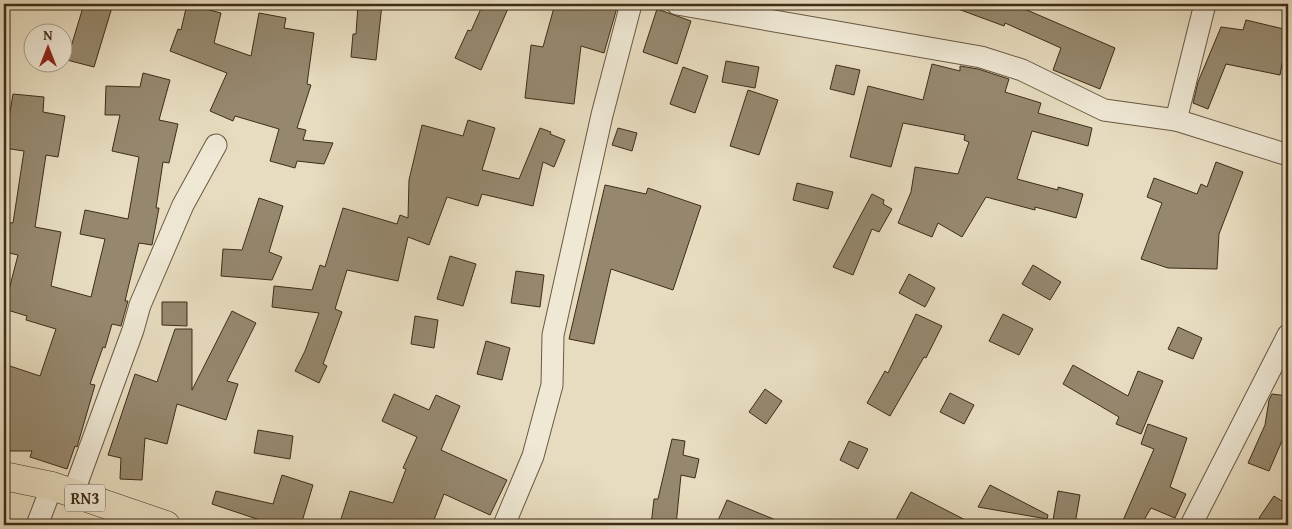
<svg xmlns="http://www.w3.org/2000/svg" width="1292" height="529" font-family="'Gentium Book Plus',serif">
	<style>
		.building { fill: #96886f; stroke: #3f2d18 }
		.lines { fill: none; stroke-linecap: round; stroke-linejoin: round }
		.street-casing { stroke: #695942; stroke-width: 23 }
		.highway-casing { stroke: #3f2d18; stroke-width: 29 }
		.street { stroke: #efe8d5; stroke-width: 21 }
		.highway { stroke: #e7dcbf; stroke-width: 28 }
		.labels { text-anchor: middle; stroke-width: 4; stroke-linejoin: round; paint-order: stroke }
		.shield { fill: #efe8d5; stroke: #746551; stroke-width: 1 }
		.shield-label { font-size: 16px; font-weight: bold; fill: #3f2d18 }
	</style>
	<rect width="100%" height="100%" fill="#e7dcbf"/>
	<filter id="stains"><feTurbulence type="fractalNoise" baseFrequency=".004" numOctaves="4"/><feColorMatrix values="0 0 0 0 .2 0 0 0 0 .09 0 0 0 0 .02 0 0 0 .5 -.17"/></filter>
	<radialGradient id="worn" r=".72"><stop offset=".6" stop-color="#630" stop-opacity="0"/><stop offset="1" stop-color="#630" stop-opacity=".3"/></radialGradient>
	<!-- building -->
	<g class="building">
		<polygon points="84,4 113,4 94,67 67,60"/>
		<polygon points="187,4 221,13 214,43 251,56 259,13 286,18 284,28 314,33 307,84 311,85 297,128 306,130 303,140 333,143 324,164 297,161 295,168 270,161 279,129 235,116 233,121 210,111 227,73 170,51 178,29 181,30"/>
		<polygon points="358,4 382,4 376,60 351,57 353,34 356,34"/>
		<polygon points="483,4 510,4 481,70 455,58 468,30 471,31"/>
		<polygon points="555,4 618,4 604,53 581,46 574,104 525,98 531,45 543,47"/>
		<polygon points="950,4 1013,4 1115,48 1100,89 1053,70 1061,48 1005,23 1004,26 950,6"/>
		<polygon points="657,9 691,21 677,64 643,52"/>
		<polygon points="1246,20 1288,30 1280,75 1226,64 1208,109 1193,103 1198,82 1221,27 1243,30"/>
		<polygon points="726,61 759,67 755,88 722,82"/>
		<polygon points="932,64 960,71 960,66 978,69 1009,79 1005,92 1041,103 1038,113 1092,128 1088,146 1032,131 1017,179 1058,190 1058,187 1083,194 1076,218 1035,207 1035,210 986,197 962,237 938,223 932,237 898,223 911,192 915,167 958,174 969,142 964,140 965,135 903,123 891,167 850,157 868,86 923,100"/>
		<polygon points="836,65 860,70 854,95 830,89"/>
		<polygon points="683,67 708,76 695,113 670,104"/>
		<polygon points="143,73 170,80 159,120 178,124 169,163 163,162 156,208 159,208 152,245 139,243 125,301 128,301 121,326 112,324 105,348 103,347 90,384 95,385 77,447 75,446 67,469 30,457 32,451 4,451 4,364 40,376 56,329 26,320 27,316 4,309 18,255 4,252 4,222 13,223 24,151 4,148 13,94 44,97 43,112 65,116 58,157 46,155 35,227 61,232 51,286 91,297 105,239 80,234 85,210 128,219 139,157 112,151 120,115 105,115 106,86 140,87"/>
		<polygon points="748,90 778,100 759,155 730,146"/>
		<polygon points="468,120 495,128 482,170 519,179 540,128 551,132 550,134 565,140 554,167 543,162 533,206 482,194 478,206 447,197 429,245 408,237 398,281 347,270 335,309 342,312 323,364 327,366 319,383 295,371 305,351 319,313 272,307 274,286 312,290 320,265 325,267 343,208 397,224 400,215 408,218 409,180 422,125 463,136"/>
		<polygon points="618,128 637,133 632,151 612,145"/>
		<polygon points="1216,162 1243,172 1219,234 1217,269 1168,268 1141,259 1162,203 1147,197 1154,178 1197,194 1201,184 1207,187"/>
		<polygon points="797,183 833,192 828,209 793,200"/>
		<polygon points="605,185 646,194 648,188 701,206 673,290 611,269 594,344 569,339"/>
		<polygon points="872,194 884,200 883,204 892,209 879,232 872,229 853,275 833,267"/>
		<polygon points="259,198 283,206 269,252 282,257 272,280 221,276 223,249 242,250"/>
		<polygon points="450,256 476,264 463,306 437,299"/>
		<polygon points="1033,265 1061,282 1050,300 1022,284"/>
		<polygon points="516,271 544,275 540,307 511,303"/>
		<polygon points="909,274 935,288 925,307 899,293"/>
		<polygon points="162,302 187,302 187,326 162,325"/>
		<polygon points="232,311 256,323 227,381 238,384 226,420 177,404 167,444 145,438 142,480 120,479 121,458 108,455 135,374 157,382 175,329 192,329 192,390"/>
		<polygon points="916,314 942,326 926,358 924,357 890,416 867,403 885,371 888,373"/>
		<polygon points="1003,314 1033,329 1019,355 989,341"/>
		<polygon points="415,316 438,320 434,348 411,344"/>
		<polygon points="1178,327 1202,338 1193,359 1168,349"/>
		<polygon points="486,341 510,348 502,380 477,374"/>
		<polygon points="1073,365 1128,396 1138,371 1163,381 1141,434 1116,424 1119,417 1063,384"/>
		<polygon points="765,389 782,401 766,424 749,412"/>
		<polygon points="950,393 974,405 964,424 940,412"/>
		<polygon points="394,394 429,410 436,395 460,406 441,450 507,480 490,515 444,494 432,525 339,525 350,491 393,503 406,469 403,468 417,437 382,421"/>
		<polygon points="1272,394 1288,396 1288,427 1269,471 1248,463 1265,425 1269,400"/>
		<polygon points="1148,424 1187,438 1170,487 1186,494 1175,518 1151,508 1141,525 1121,525 1154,449 1141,444"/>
		<polygon points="258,430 293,436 290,459 254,453"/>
		<polygon points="672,439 685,441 683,455 699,459 695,478 681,475 676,525 651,525 654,499 658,499"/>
		<polygon points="849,441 868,449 858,469 840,460"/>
		<polygon points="282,475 313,485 301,525 275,525 212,504 216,491 273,504"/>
		<polygon points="990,485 1048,515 1047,519 978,507"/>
		<polygon points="1058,491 1080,495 1075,524 1053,520"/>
		<polygon points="911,492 975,525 893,525"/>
		<polygon points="1274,496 1288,505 1288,525 1270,525 1259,518"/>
		<polygon points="727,500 788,525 716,525"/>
	</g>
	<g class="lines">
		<!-- street casing -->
		<g class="street-casing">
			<g id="street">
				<polyline points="677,4 981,57 1022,70 1104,110 1176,120 1288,155"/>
				<polyline points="1176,120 1205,4"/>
				<polyline points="73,494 133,330 140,305 183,205 216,145"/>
				<polyline points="37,525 52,486"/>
				<polyline points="504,525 533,456 552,385 553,335 602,115 631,4"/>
				<polyline points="1191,525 1288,335"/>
			</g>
		</g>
		<!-- highway casing -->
		<g class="highway-casing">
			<polyline id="highway" points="4,476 52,486 166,525"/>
		</g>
		<!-- street -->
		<use href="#street" class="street"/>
		<!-- highway -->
		<use href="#highway" class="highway"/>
	</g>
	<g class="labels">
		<!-- shield labels -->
		<rect class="shield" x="65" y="484.5" width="40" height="27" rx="4"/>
		<g class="shield-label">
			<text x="85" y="504">RN3</text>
		</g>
	</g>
	<!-- margin -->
	<rect width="1292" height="529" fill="none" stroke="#e7dcbf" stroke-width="20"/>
	<rect x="5" y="5" width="1282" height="519" fill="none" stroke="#3f2d18" stroke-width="2.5"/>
	<rect x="10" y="10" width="1272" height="509" fill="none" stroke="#3f2d18"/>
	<!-- north arrow -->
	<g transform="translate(48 48)"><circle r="24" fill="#efe8d5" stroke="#a99d89"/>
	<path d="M0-4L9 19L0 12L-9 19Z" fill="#8f2418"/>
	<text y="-8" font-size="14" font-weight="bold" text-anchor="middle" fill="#3f2d18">N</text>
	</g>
	<rect width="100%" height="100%" filter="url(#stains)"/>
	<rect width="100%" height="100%" fill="url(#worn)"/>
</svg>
